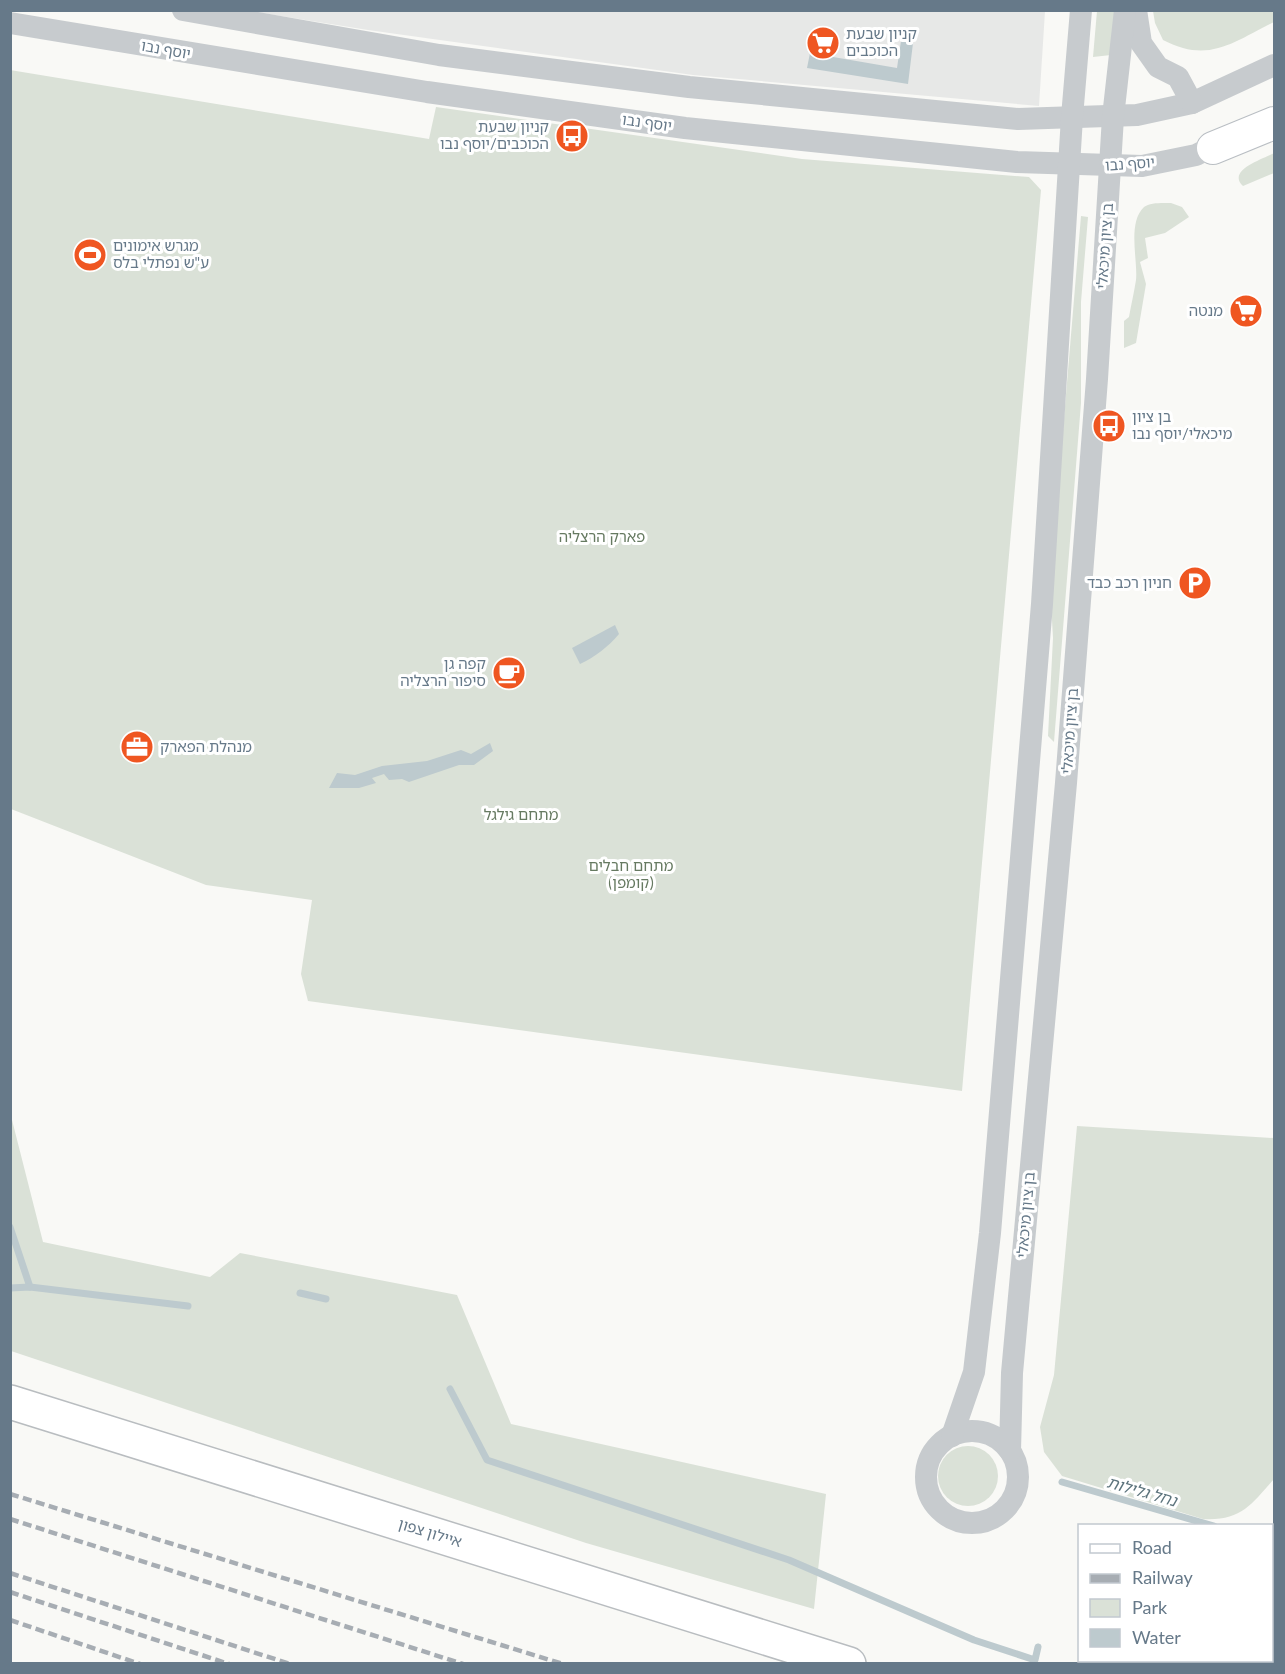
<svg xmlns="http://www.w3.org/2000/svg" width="1285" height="1674" font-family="Lato,'Noto Sans Hebrew',sans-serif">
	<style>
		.built { fill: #e7e8e7 }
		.green { fill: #dae1d7 }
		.water { fill: #bdcace }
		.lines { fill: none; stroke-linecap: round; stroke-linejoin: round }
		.stream { stroke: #bdcace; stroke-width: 7 }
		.secondary-casing { stroke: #b9bec3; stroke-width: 34 }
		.highway-casing { stroke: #b9bdc0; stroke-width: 36 }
		.street { stroke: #c7cbce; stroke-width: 22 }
		.secondary { stroke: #fff; stroke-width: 32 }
		.highway { stroke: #fff; stroke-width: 33 }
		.rail { stroke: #a7adb3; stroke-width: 4.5; stroke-dasharray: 9 4.5; stroke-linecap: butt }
		.labels { text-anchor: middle; stroke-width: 6; stroke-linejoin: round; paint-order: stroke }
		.poi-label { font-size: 15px; fill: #667989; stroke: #fff; text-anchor: start }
		.street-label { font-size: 15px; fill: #667989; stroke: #fff }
		.park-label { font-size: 15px; fill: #667a61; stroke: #fff }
		.water-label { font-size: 16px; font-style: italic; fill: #5d747d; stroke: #fff }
	</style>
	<rect width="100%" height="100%" fill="#f9f9f6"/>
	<!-- built -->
	<polygon class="built" points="250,11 1045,11 1039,106 693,75 368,30"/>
	<!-- green -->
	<g class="green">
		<polygon points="1097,11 1115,11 1111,55 1093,57"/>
		<path d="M 1153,11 L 1274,11 L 1274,22 C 1233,42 1209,64 1163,40 L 1155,23 Z"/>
		<polygon points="10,70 429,139 436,107 802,159 1029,177 1041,190 962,1091 308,1001 301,974 312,900 206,885 11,809"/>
		<path d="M 1274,153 L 1274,173 L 1243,186 C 1226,170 1264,159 1274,153 Z"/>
		<path d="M 1171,203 L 1182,207 L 1189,217 L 1165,233 L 1145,238 L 1148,258 L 1140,262 L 1146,284 L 1136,343 L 1124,348 L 1124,321 L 1129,317 C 1131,305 1134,293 1136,280 C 1138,260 1127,223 1144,207 C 1150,202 1164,203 1171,203 Z"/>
		<polygon points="1081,216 1088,217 1081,302 1081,403 1054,742 1048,736 1053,638 1050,585"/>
		<polygon points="11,1116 43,1242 210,1277 240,1253 457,1295 511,1424 826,1494 814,1609 586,1543 11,1351"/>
		<path d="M 1077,1126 L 1274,1138 L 1274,1479 C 1251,1505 1241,1521 1203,1519 L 1062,1476 L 1044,1452 L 1040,1427 L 1054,1375 Z"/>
		<circle cx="968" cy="1476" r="30"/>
	</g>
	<!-- water -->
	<g class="water">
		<polygon points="902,34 914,35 908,84 807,68 810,53 897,68"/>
		<path d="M 615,625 L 619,634 C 608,647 595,657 580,664 L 572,648 Z"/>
		<polygon points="490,743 493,751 474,765 459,765 409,782 402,779 389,780 384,774 372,778 376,783 359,788 329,788 337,773 355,775 382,766 427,761 461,750 471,754"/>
	</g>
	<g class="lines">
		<!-- stream -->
		<g class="stream">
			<polyline points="10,1227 30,1287"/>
			<polyline points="10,1288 30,1287 188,1306"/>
			<polyline points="300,1293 326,1299"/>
			<polyline points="450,1389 487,1460 789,1560 974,1640 1035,1660 1038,1647"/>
			<polyline points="1062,1482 1214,1526"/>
			<polyline points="1272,1539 1274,1538"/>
		</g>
		<!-- secondary casing -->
		<g class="secondary-casing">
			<polyline id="secondary" points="1213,148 1274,123"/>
		</g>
		<!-- highway casing -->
		<g class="highway-casing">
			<polyline id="highway" points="10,1402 849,1664"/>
		</g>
		<!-- street -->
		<g class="street">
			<polyline points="183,10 439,55 689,87 1018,119 1137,115 1192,103 1274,65"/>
			<polyline points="1136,10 1141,43 1158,67 1178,77 1192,103"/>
			<polyline points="10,23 427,92 685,128 1017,162 1142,166 1196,155 1225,140"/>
			<circle cx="972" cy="1477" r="46"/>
			<polyline points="952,1436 974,1372 990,1233 1042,604 1072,117 1081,10"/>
			<polyline points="1010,1451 1012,1373 1066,783 1097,379 1113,117 1125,10"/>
		</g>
		<!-- secondary -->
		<use href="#secondary" class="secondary"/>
		<!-- highway -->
		<use href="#highway" class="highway"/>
		<!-- rail -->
		<g class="rail">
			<polyline points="10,1494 563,1664"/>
			<polyline points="10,1519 463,1664"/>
			<polyline points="10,1573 290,1664"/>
			<polyline points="10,1592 229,1664"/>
			<polyline points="10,1620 140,1664"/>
		</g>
	</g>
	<!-- icons -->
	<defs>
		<g id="supermarket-disc" transform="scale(1.725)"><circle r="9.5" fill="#ef5621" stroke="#fff"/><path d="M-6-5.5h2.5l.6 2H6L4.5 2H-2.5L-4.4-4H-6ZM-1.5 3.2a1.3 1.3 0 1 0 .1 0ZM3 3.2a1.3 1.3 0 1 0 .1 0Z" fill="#fff"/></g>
		<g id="bus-disc" transform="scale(1.725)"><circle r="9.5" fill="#ef5621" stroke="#fff"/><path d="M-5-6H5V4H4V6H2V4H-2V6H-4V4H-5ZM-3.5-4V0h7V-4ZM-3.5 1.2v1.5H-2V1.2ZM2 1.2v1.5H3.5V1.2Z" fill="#fff"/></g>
		<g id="stadium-disc" transform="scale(1.725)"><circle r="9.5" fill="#ef5621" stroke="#fff"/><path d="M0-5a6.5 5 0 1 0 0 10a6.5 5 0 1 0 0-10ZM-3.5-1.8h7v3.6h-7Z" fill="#fff"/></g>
		<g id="parking-disc" transform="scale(1.725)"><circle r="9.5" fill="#ef5621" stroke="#fff"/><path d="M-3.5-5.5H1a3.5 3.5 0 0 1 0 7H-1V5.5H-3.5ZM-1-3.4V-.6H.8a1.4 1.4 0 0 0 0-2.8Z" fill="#fff"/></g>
		<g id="cafe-disc" transform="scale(1.725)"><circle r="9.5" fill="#ef5621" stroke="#fff"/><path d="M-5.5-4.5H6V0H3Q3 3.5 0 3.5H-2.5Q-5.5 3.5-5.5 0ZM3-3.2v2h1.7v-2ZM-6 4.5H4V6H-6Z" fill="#fff"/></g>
		<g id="office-disc" transform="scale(1.725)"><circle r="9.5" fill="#ef5621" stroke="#fff"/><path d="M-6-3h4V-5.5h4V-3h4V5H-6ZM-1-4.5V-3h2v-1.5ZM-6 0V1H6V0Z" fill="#fff"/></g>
	</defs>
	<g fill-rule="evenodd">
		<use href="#supermarket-disc" x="823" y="43"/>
		<use href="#bus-disc" x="572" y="136"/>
		<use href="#stadium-disc" x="90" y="255"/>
		<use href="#supermarket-disc" x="1246" y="311"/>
		<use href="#bus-disc" x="1109" y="426"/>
		<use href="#parking-disc" x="1195" y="583"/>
		<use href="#cafe-disc" x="509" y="673"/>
		<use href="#office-disc" x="137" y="747"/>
	</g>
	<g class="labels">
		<!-- poi labels -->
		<g class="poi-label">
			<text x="846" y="39">קניון שבעת<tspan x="846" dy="17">הכוכבים</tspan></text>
			<text x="549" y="132" text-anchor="end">קניון שבעת<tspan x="549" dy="17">הכוכבים/יוסף נבו</tspan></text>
			<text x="113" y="251">מגרש אימונים<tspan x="113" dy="17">ע"ש נפתלי בלס</tspan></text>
			<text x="1223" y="316" text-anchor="end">מנטה</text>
			<text x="1132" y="422">בן ציון<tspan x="1132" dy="17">מיכאלי/יוסף נבו</tspan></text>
			<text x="1172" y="588" text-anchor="end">חניון רכב כבד</text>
			<text x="486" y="669" text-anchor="end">קפה גן<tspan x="486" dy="17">סיפור הרצליה</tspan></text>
			<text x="160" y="752">מנהלת הפארק</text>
		</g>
		<!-- street labels -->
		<g class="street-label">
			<text transform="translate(166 50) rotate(10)" y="5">יוסף נבו</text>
			<text transform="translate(647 123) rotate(8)" y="5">יוסף נבו</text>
			<text transform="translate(1130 164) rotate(-4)" y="5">יוסף נבו</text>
			<text transform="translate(1105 246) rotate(-86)" y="5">בן ציון מיכאלי</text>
			<text transform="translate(1070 731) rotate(-86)" y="5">בן ציון מיכאלי</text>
			<text transform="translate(1026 1215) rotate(-85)" y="5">בן ציון מיכאלי</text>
			<text transform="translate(430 1533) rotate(17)" y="5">איילון צפון</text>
		</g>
		<!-- park labels -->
		<g class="park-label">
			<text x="602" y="542">פארק הרצליה</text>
			<text x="521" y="820">מתחם גילגל</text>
			<text x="631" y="871">מתחם חבלים<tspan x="631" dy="17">(קומפן)</tspan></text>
		</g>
		<!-- water labels -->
		<g class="water-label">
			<text transform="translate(1142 1491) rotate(16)" y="6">נחל גלילות</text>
		</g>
	</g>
	<!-- border -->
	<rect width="1285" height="1674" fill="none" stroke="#667989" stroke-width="24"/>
	<!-- legend -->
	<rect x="1078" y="1524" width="195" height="138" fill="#ffffff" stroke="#c2c9d0" stroke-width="1.5"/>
	<rect x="1090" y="1544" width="30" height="9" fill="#ffffff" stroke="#c2c9d0" stroke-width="1.5"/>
	<text x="1132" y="1554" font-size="18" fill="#667989">Road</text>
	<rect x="1090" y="1574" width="30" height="9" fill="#a7adb3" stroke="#c2c9d0" stroke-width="1.5"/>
	<text x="1132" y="1584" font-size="18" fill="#667989">Railway</text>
	<rect x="1090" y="1599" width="30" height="18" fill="#dae1d7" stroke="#c2c9d0" stroke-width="1.5"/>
	<text x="1132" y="1614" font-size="18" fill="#667989">Park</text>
	<rect x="1090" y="1629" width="30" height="18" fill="#bdcace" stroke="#c2c9d0" stroke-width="1.5"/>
	<text x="1132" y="1644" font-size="18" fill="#667989">Water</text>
</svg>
